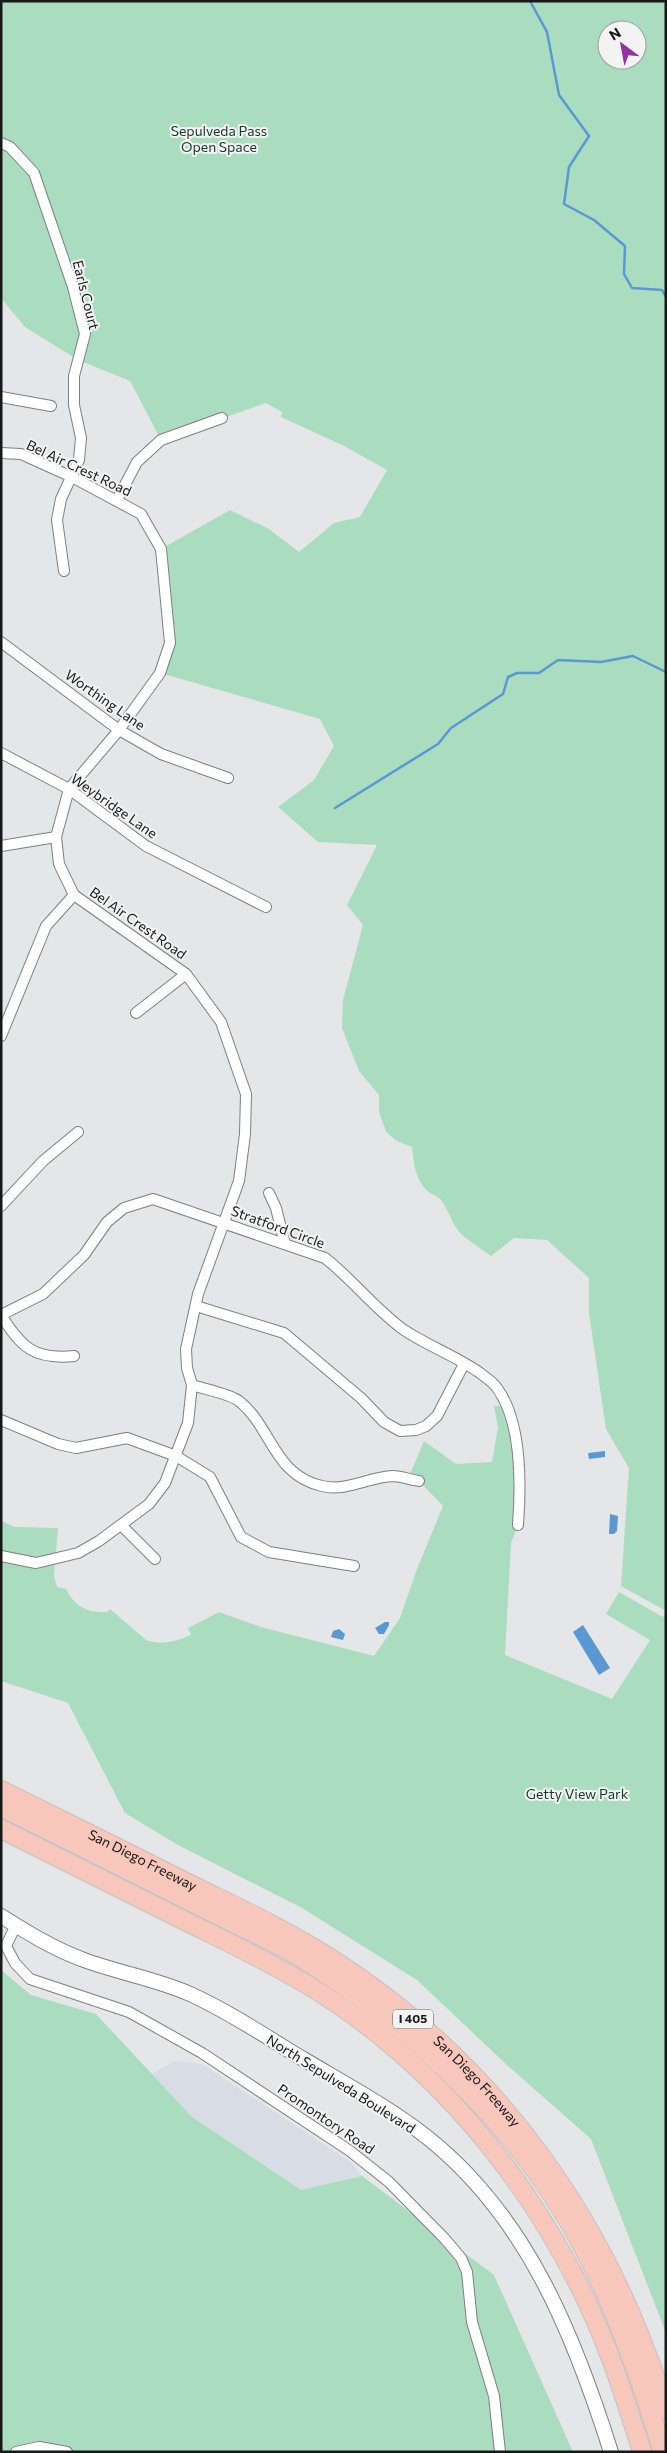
<svg xmlns="http://www.w3.org/2000/svg" width="667" height="2453" font-family="Commissioner,sans-serif">
	<style>
		.built { fill: #d8dde5 }
		.green { fill: #aaddc0; fill-rule: evenodd }
		.water { fill: #5a98d2 }
		.lines { fill: none; stroke-linecap: round; stroke-linejoin: round }
		.stream { stroke: #5a98d2; stroke-width: 2.5 }
		.street-casing { stroke: #7e7f80; stroke-width: 12 }
		.secondary-casing { stroke: #7e7f80; stroke-width: 16 }
		.highway-casing { stroke: #c3c3c3; stroke-width: 20 }
		.street { stroke: #fff; stroke-width: 10 }
		.secondary { stroke: #fff; stroke-width: 14 }
		.highway { stroke: #f7c7bc; stroke-width: 18 }
		.labels { text-anchor: middle; stroke-width: 4; stroke-linejoin: round; paint-order: stroke }
		.shield { fill: #f3f3f4; stroke: #595a5a; stroke-width: 1 }
		.shield-label { font-size: 12px; font-weight: bold; fill: #171818 }
		.park-label { font-size: 14px; fill: #133927; stroke: #f3f3f4 }
		.street-label { font-size: 14px; fill: #171818; stroke: #f3f3f4 }
	</style>
	<rect width="100%" height="100%" fill="#e5e6e7"/>
	<!-- built -->
	<polygon class="built" points="174,2061 202,2064 352,2163 362,2176 301,2191 192,2117 152,2074"/>
	<!-- green -->
	<g class="green">
		<path d="M 1,1 L 666,1 L 666,1611 L 621,1586 L 629,1468 L 606,1429 L 589,1313 L 589,1278 L 547,1240 L 514,1238 L 491,1256 C 482,1249 462,1237 457,1229 C 452,1222 446,1205 440,1199 C 437,1196 433,1195 430,1193 C 415,1181 414,1164 412,1147 L 397,1141 L 386,1132 L 379,1112 L 379,1095 L 359,1071 L 342,1028 L 343,1000 L 363,925 L 347,905 L 377,845 L 318,842 L 278,807 L 314,780 L 334,746 L 320,719 L 160,673 L 170,643 L 161,549 L 230,510 L 269,529 L 299,552 L 334,523 L 360,517 L 387,470 L 344,446 L 281,417 L 282,412 L 266,403 L 161,440 L 130,381 L 78,360 L 25,327 L 1,298 ZM 607,30 L 637,30 L 637,60 L 607,60 Z"/>
		<path d="M 494,1406 L 507,1406 L 514,1430 L 518,1525 L 511,1543 L 505,1655 L 612,1699 L 650,1640 L 606,1614 L 619,1592 L 663,1617 L 666,1612 L 666,2333 L 591,2139 L 508,2066 L 417,1980 L 302,1908 L 178,1845 L 125,1813 L 68,1703 L 1,1681 L 1,1521 L 15,1527 L 58,1528 L 54,1576 L 57,1587 L 66,1589 C 76,1608 88,1613 108,1612 L 110,1609 L 146,1640 C 162,1646 176,1641 191,1635 L 188,1628 L 219,1612 L 261,1627 L 374,1656 L 400,1618 L 417,1569 L 443,1506 L 419,1481 L 408,1479 L 424,1441 L 456,1464 L 492,1462 L 498,1427 Z"/>
		<polygon points="1,1970 31,1995 96,2014 192,2117 301,2190 362,2176 494,2275 573,2452 1,2452"/>
	</g>
	<!-- water -->
	<g class="water">
		<polygon points="605,1451 605,1457 589,1459 588,1453"/>
		<polygon points="610,1514 618,1516 617,1531 614,1534 609,1534"/>
		<polygon points="385,1622 389,1622 389,1625 384,1634 379,1634 375,1628"/>
		<polygon points="583,1625 610,1668 599,1675 573,1632"/>
		<polygon points="339,1629 345,1634 343,1640 331,1637 333,1631"/>
	</g>
	<g class="lines">
		<!-- stream -->
		<g class="stream">
			<polyline points="530,1 547,32 559,95 589,136 569,167 564,204 594,220 625,246 624,274 632,288 662,290 666,297"/>
			<polyline points="335,808 438,744 451,728 503,694 508,677 517,673 539,673 558,660 601,662 633,656 666,672"/>
		</g>
		<!-- street casing -->
		<g class="street-casing">
			<g id="street">
				<polyline points="1,143 10,147 34,173 73,287 85,334 74,376 74,405 81,438 79,460 61,499 57,520 64,571"/>
				<polyline points="1,397 51,406"/>
				<polyline points="1,453 21,454 72,477 141,514 161,549 170,643 160,673 119,730 69,789 56,837 59,864 74,895 186,974 221,1022 246,1094 245,1134 239,1181 198,1294 186,1349 187,1368 192,1385 188,1423 165,1483 149,1504 99,1541 78,1553 36,1563 1,1556"/>
				<polyline points="117,500 137,462 161,440 222,418"/>
				<polyline points="1,642 119,730 161,754 228,778"/>
				<polyline points="1,753 69,789 146,846 266,907"/>
				<polyline points="1,846 56,837"/>
				<polyline points="136,1013 186,974"/>
				<polyline points="1,1036 46,926 74,895"/>
				<polyline points="269,1193 276,1208 285,1244"/>
				<polyline points="1,1206 43,1161 78,1132"/>
				<polyline points="196,1306 284,1333 361,1398 384,1422 400,1431 416,1430 426,1426 437,1416 464,1364"/>
				<path d="M 74,1356 C 34,1360 21,1347 1,1315 L 43,1294 L 84,1255 L 107,1222 L 124,1208 L 153,1199 L 325,1258 C 353,1280 375,1309 404,1330 C 428,1346 456,1356 480,1373 C 485,1377 493,1382 497,1388 C 522,1422 521,1485 518,1525"/>
				<path d="M 192,1385 C 204,1389 230,1394 239,1401 C 272,1427 273,1475 322,1486 C 347,1492 368,1477 393,1476 C 401,1476 411,1480 419,1481"/>
				<polyline points="1,1420 58,1444 76,1448 127,1438 176,1456 210,1477 241,1537 269,1552 354,1566"/>
				<polyline points="122,1526 155,1559"/>
				<polyline points="16,1925 6,1946 15,1963 30,1979 129,2012 202,2053 350,2151 389,2182 445,2239 461,2258 467,2272 472,2322 494,2396 500,2452"/>
				<polyline points="16,2452 39,2447 67,2452"/>
			</g>
		</g>
		<!-- secondary casing -->
		<g class="secondary-casing">
			<path id="secondary" d="M 1,1916 C 28,1933 54,1949 84,1960 C 119,1973 156,1979 190,1994 C 230,2012 268,2038 305,2060 C 347,2085 390,2108 428,2138 C 527,2217 574,2335 611,2452"/>
		</g>
		<!-- highway casing -->
		<g class="highway-casing">
			<g id="highway">
				<path id="s1" d="M 1,1790 C 62,1820 123,1850 184,1881 C 235,1906 287,1930 335,1961 C 499,2067 610,2225 666,2410"/>
				<path d="M 1,1807 C 68,1840 134,1873 201,1907 C 236,1925 274,1941 308,1962 C 419,2033 522,2131 584,2249 C 618,2314 641,2382 663,2452"/>
				<path d="M 1,1829 C 61,1859 121,1889 181,1919 C 223,1940 266,1960 306,1984 C 429,2058 526,2173 587,2302 C 610,2350 626,2401 642,2452"/>
			</g>
		</g>
		<!-- street -->
		<use href="#street" class="street"/>
		<!-- secondary -->
		<use href="#secondary" class="secondary"/>
		<!-- highway -->
		<use href="#highway" class="highway"/>
	</g>
	<g class="labels">
		<!-- shield labels -->
		<rect class="shield" x="393" y="2009.5" width="40" height="19" rx="4"/>
		<g class="shield-label">
			<text x="413" y="2023">I 405</text>
		</g>
		<!-- park labels -->
		<g class="park-label">
			<text x="219" y="136">Sepulveda Pass<tspan x="219" dy="16">Open Space</tspan></text>
			<text x="577" y="1799">Getty View Park</text>
		</g>
		<!-- street labels -->
		<g class="street-label">
			<text transform="translate(86 295) rotate(76)" y="5">Earls Court</text>
			<text transform="translate(79 468) rotate(25)" y="5">Bel Air Crest Road</text>
			<text transform="translate(105 700) rotate(35)" y="5">Worthing Lane</text>
			<text transform="translate(114 806) rotate(35)" y="5">Weybridge Lane</text>
			<text transform="translate(138 923) rotate(35)" y="5">Bel Air Crest Road</text>
			<text transform="translate(278 1227) rotate(20)" y="5">Stratford Circle</text>
			<text dy="5" stroke="none"><textPath href="#s1" startOffset="158">San Diego Freeway</textPath></text>
			<text dy="5" stroke="none"><textPath href="#s1" startOffset="562">San Diego Freeway</textPath></text>
			<text transform="translate(341 2084) rotate(32)" y="5">North Sepulveda Boulevard</text>
			<text transform="translate(326 2119) rotate(34)" y="5">Promontory Road</text>
		</g>
	</g>
	<!-- border -->
	<rect width="667" height="2453" fill="none" stroke="#171818" stroke-width="5"/>
	<!-- north arrow -->
	<g transform="translate(622 45) rotate(328)"><circle r="24" fill="#f3f3f4" stroke="#9b9b9c"/>
	<path d="M0-4L9 19L0 12L-9 19Z" fill="#91339d"/>
	<text y="-8" font-size="14" font-weight="bold" text-anchor="middle" fill="#171818">N</text>
	</g>
</svg>
